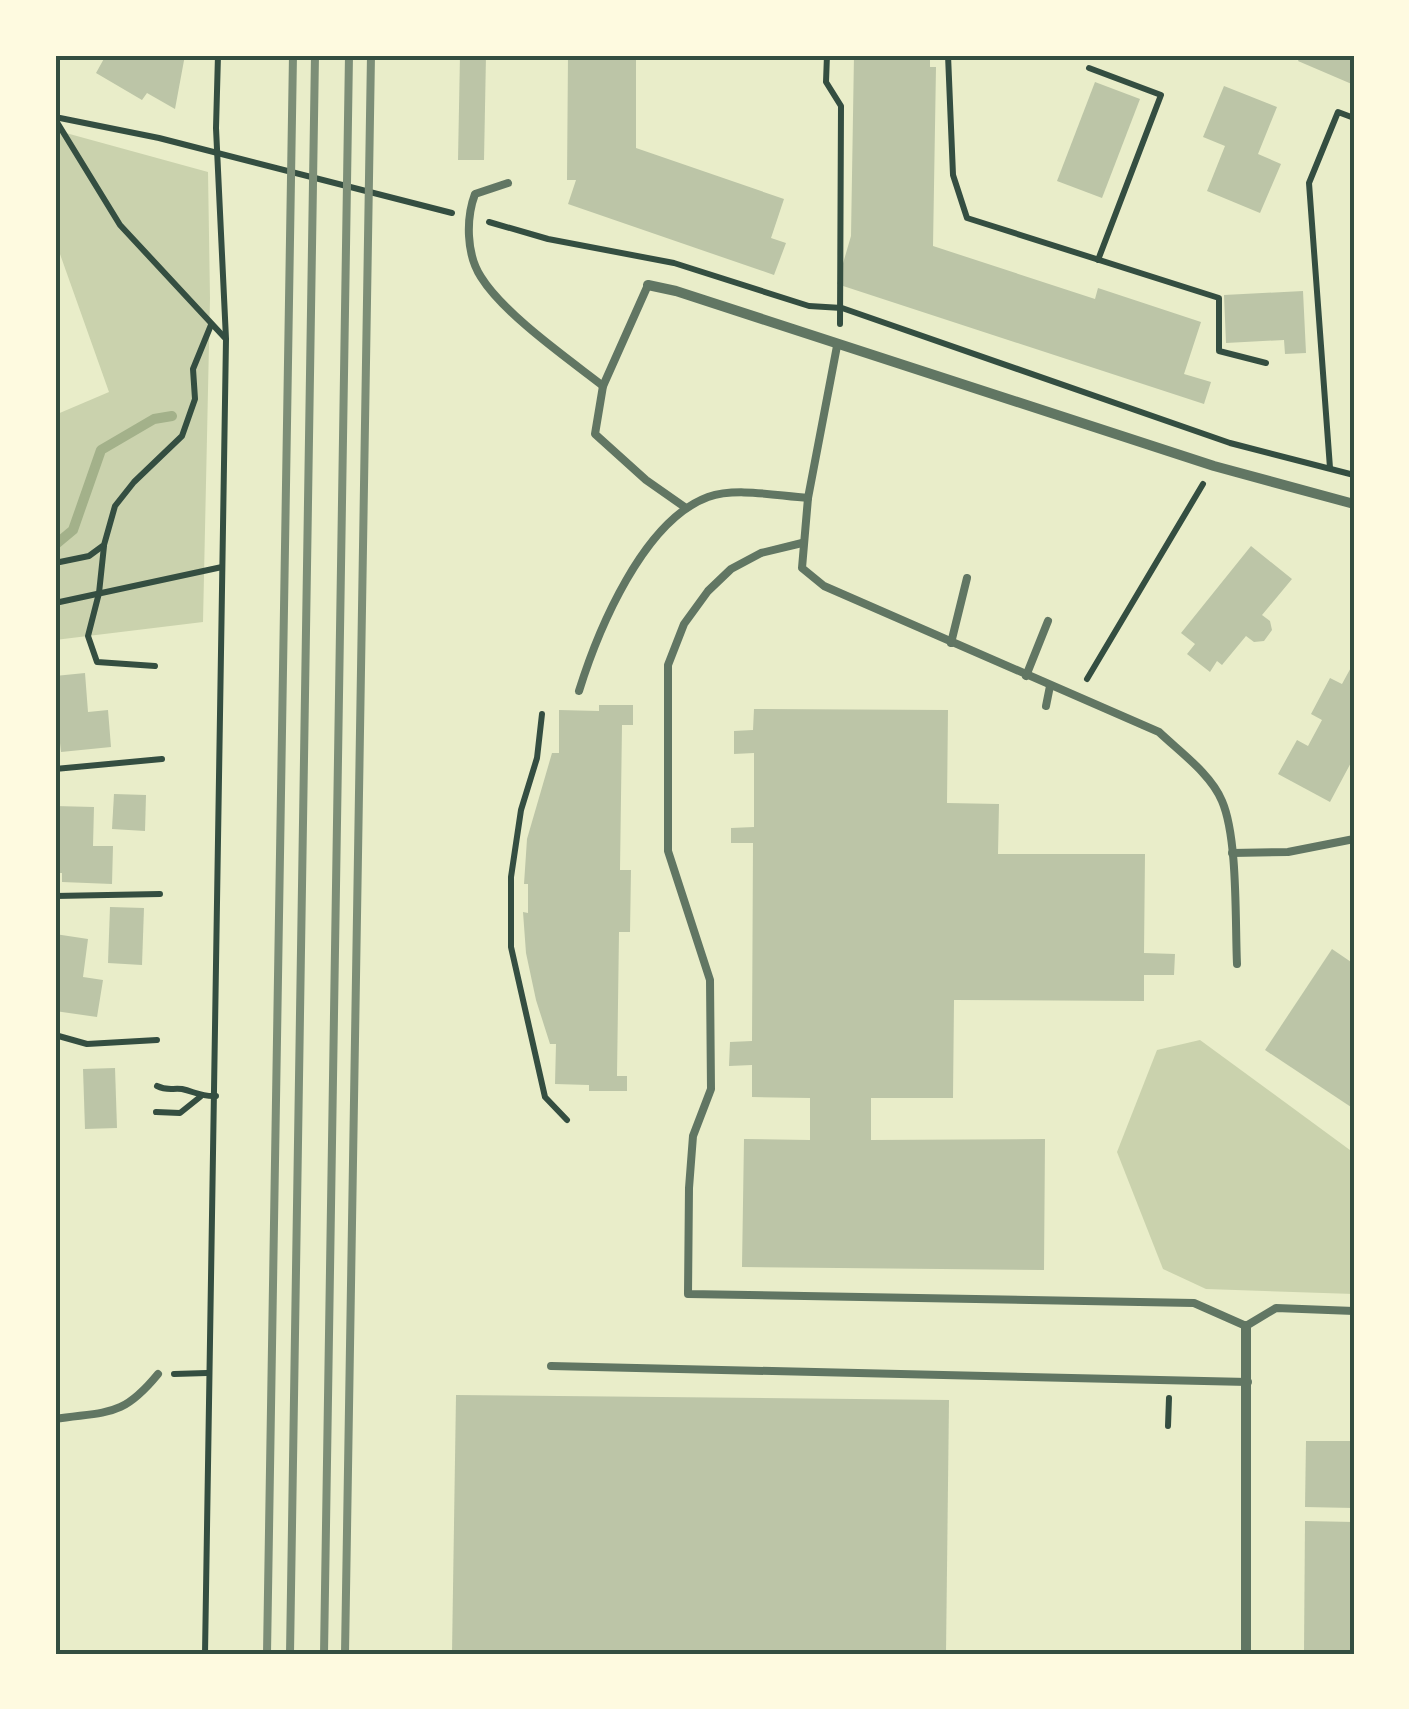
<svg xmlns="http://www.w3.org/2000/svg" width="1409" height="1709" font-family="'Asap Condensed',sans-serif">
	<style>
		.green { fill: #cad2ad }
		.lines { fill: none; stroke-linecap: round; stroke-linejoin: round }
		.stream { stroke: #a3b18a; stroke-width: 10 }
		.building { fill: #bcc5a7 }
		.path { stroke: #344e41; stroke-width: 6 }
		.service { stroke: #617663; stroke-width: 8 }
		.minor { stroke: #617663; stroke-width: 10 }
		.rail { stroke: #7c8e77; stroke-width: 8 }
		.neatline { fill: none; stroke: #344e41; stroke-width: 4 }
	</style>
	<rect width="100%" height="100%" fill="#e9edc9"/>
	<!-- green -->
	<g class="green">
		<polygon points="55,130 208,172 210,298 203,622 55,640 55,415 109,392 55,240"/>
		<polygon points="1200,1040 1354,1153 1354,1294 1206,1289 1163,1269 1117,1152 1157,1050"/>
	</g>
	<g class="lines">
		<!-- stream -->
		<polyline class="stream" points="55,545 73,530 101,450 154,419 172,416"/>
	</g>
	<!-- building -->
	<g class="building">
		<polygon points="106,55 185,55 175,109 147,93 142,100 96,73"/>
		<polygon points="460,55 486,55 484,160 458,160"/>
		<polygon points="568,55 636,55 636,148 784,199 771,238 786,243 774,275 568,204 576,180 567,180"/>
		<polygon points="854,55 930,55 930,67 936,67 933,246 1095,299 1098,288 1201,322 1184,374 1211,382 1204,404 837,284 851,236"/>
		<polygon points="1301,55 1354,55 1354,85 1298,61"/>
		<polygon points="1095,82 1140,99 1102,198 1057,181"/>
		<polygon points="1224,86 1277,107 1258,154 1281,164 1260,213 1207,191 1225,146 1203,137"/>
		<polygon points="1303,291 1306,353 1285,354 1284,340 1226,343 1224,295"/>
		<polygon points="1251,546 1292,579 1262,615 1270,621 1272,630 1264,641 1254,642 1246,636 1222,665 1217,661 1210,672 1187,654 1195,644 1181,633"/>
		<polygon points="1354,662 1354,757 1330,802 1278,774 1297,740 1308,746 1322,720 1311,714 1330,678 1342,684"/>
		<polygon points="85,673 88,712 108,710 111,747 61,752 60,743 55,743 55,676"/>
		<polygon points="599,705 633,705 633,725 622,725 620,870 631,870 630,932 619,932 617,1076 627,1076 627,1091 589,1091 589,1085 555,1084 556,1044 550,1044 536,1000 526,953 523,912 528,913 528,884 524,884 527,839 552,753 559,753 559,710 599,711"/>
		<polygon points="754,709 948,710 947,803 999,804 998,854 1145,854 1144,953 1175,954 1174,975 1144,975 1144,1001 954,1000 953,1098 871,1098 871,1140 1045,1139 1044,1270 742,1267 744,1139 810,1140 810,1098 752,1097 752,1065 729,1066 730,1042 752,1041 753,843 731,843 731,828 754,827 754,753 734,754 734,731 753,730"/>
		<polygon points="114,794 146,795 145,831 112,829"/>
		<polygon points="55,806 94,807 93,846 113,846 112,884 62,882 62,873 55,873"/>
		<polygon points="110,907 144,908 142,965 108,963"/>
		<polygon points="55,934 88,939 83,977 103,980 97,1017 55,1011"/>
		<polygon points="1332,949 1354,964 1354,1109 1265,1050"/>
		<polygon points="115,1068 117,1128 85,1129 83,1069"/>
		<polygon points="456,1395 949,1400 946,1654 452,1654"/>
		<polygon points="1306,1441 1354,1441 1354,1508 1305,1507"/>
		<polygon points="1305,1521 1354,1522 1354,1654 1304,1654"/>
	</g>
	<g class="lines">
		<!-- path -->
		<g class="path">
			<polyline points="827,55 826,82 841,106 840,324"/>
			<polyline points="948,55 953,175 967,218 1219,298 1219,351 1266,363"/>
			<polyline points="1089,68 1161,95 1098,260"/>
			<polyline points="55,117 159,138 452,213"/>
			<polyline points="55,119 120,225 225,338"/>
			<polyline points="489,222 548,239 674,263 809,306 842,308 1230,443 1354,475"/>
			<polyline points="1330,468 1309,183 1338,112 1354,118"/>
			<polyline points="104,546 99,593 88,636 97,662 155,666"/>
			<polyline points="55,563 89,556 104,545 115,506 134,482 182,436 195,399 193,369 211,325"/>
			<polyline points="55,603 222,567"/>
			<polyline points="1087,679 1203,484"/>
			<polyline points="542,714 537,758 521,810 511,877 511,947 545,1097 567,1120"/>
			<polyline points="55,769 162,759"/>
			<polyline points="55,896 160,894"/>
			<polyline points="55,1035 87,1044 157,1040"/>
			<path d="M 157,1086 C 167,1091 172,1088 182,1089 C 195,1092 202,1097 216,1096"/>
			<polyline points="156,1112 180,1113 200,1097"/>
			<polyline points="174,1374 207,1373"/>
			<polyline points="1168,1426 1169,1398"/>
			<polyline points="205,1654 226,339 216,128 218,55"/>
		</g>
		<!-- service -->
		<g class="service">
			<path d="M 508,183 L 475,194 C 466,218 466,254 481,277 C 504,314 567,358 603,386"/>
			<polyline points="648,285 603,386 595,434 646,480 686,508"/>
			<path d="M 837,346 L 808,498 L 802,568 L 824,586 L 1159,732 C 1180,752 1211,774 1222,801 C 1238,838 1235,921 1237,964"/>
			<polyline points="802,543 761,553 731,569 708,591 684,624 668,665 668,851 710,980 711,1089 693,1136 689,1188 688,1294 1194,1303 1246,1326 1276,1308 1354,1311"/>
			<polyline points="951,643 967,578"/>
			<polyline points="1026,676 1048,621"/>
			<path d="M 579,691 C 598,630 643,521 708,497 C 737,487 777,496 808,498"/>
			<polyline points="1046,706 1050,686"/>
			<polyline points="1232,853 1288,852 1354,839"/>
			<polyline points="551,1366 1248,1382"/>
			<path d="M 55,1419 C 108,1411 122,1418 158,1374"/>
		</g>
		<!-- minor -->
		<g class="minor">
			<polyline points="648,285 676,291 1214,466 1354,504"/>
			<polyline points="1246,1326 1246,1654"/>
		</g>
		<!-- rail -->
		<g class="rail">
			<polyline points="267,1654 293,55"/>
			<polyline points="290,1654 315,55"/>
			<polyline points="324,1654 349,55"/>
			<polyline points="345,1654 371,55"/>
		</g>
	</g>
	<!-- border -->
	<rect width="1409" height="1709" fill="none" stroke="#fefae0" stroke-width="115"/>
	<rect x="58" y="58" width="1294" height="1594" class="neatline"/>
</svg>
